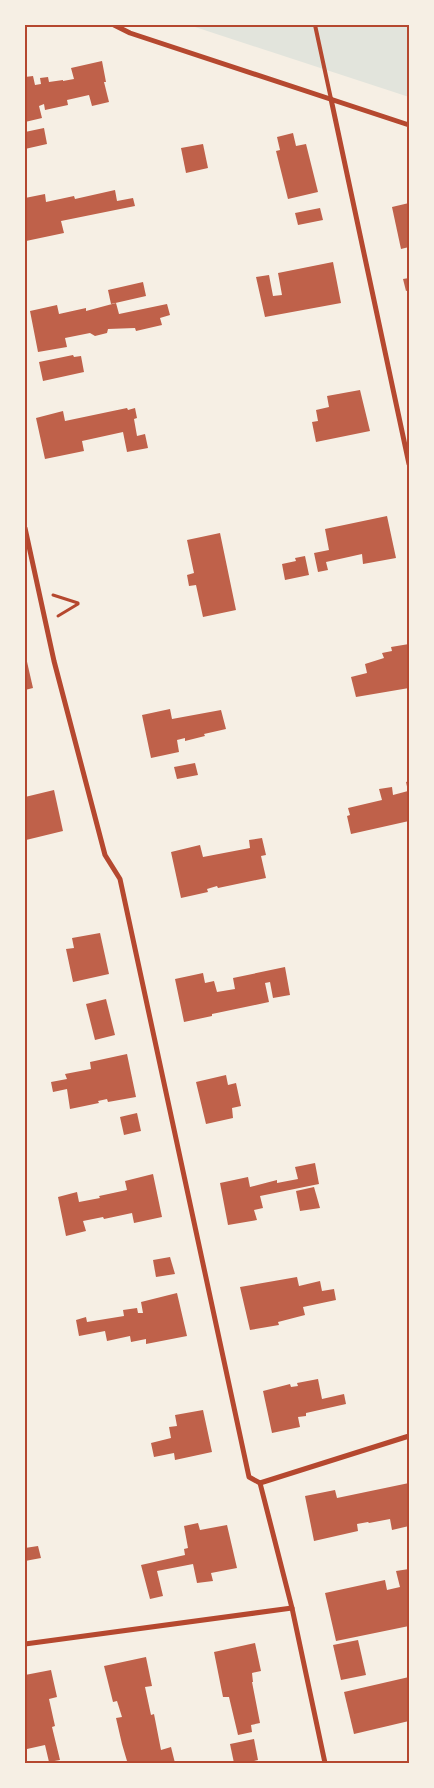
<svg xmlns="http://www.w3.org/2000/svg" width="434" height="1788" font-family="'IBM Plex Sans',sans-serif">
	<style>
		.green { fill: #e2e4dc }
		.building { fill: #bf614a }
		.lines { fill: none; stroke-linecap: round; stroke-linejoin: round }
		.path { stroke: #b5482f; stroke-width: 3 }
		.service { stroke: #b5482f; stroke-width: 4 }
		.minor { stroke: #b5482f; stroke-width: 5 }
		.neatline { fill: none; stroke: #b5482f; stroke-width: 2 }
	</style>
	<rect width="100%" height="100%" fill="#f6efe4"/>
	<!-- green -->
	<polygon class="green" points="189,25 409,25 409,97"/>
	<!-- building -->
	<g class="building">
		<polygon points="102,61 106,82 104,82 109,102 92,106 89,95 67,100 68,105 45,110 44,104 39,106 42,118 25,122 25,77 33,76 35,85 41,84 40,78 48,77 49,82 63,80 63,81 74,79 71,68"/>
		<polygon points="44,128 47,144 25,149 25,132"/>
		<polygon points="293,133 296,146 306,144 318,192 288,199 276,151 280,150 277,137"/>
		<polygon points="203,144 208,168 186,173 181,148"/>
		<polygon points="115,190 117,201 133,198 135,206 61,221 64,233 26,241 25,198 45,194 46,202 74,196 75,199"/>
		<polygon points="409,203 409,247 401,249 392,207"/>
		<polygon points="320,208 323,220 298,225 295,213"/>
		<polygon points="333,262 341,303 265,317 256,277 269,275 273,296 282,295 278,273"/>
		<polygon points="409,278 409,290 406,291 403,279"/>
		<polygon points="143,282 146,296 111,304 108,290"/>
		<polygon points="116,303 119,314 167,304 170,315 160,318 162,325 136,331 135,328 108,329 107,333 95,336 90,333 65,338 67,347 38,352 30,311 57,305 59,314 86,308 86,311"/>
		<polygon points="73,355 74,357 81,356 84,372 43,381 39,362"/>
		<polygon points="360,390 370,431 316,442 312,422 318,421 316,410 329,407 327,396"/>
		<polygon points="127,408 128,410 135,408 137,418 134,419 137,436 145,434 148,448 127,452 123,432 82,441 84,451 45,459 36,418 63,411 65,421"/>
		<polygon points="387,516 396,558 363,564 362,554 326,562 328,570 318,572 314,553 329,550 325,529"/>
		<polygon points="220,533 236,610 203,617 196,585 189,586 187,575 194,573 187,540"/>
		<polygon points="305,556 309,575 285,580 282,564 296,561 295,558"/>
		<polygon points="409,644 409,688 356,697 351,677 367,673 365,664 384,658 382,653 392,651 391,647"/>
		<polygon points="25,653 33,688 25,690"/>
		<polygon points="170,709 172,719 221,710 226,729 204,734 205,736 185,741 185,738 177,740 179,752 151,758 142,715"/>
		<polygon points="195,763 198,775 177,779 174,767"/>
		<polygon points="409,781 409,821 351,834 347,816 350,815 348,808 382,800 379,789 392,787 393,795 408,791 406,782"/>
		<polygon points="54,790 63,831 26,840 25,797"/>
		<polygon points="262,838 266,855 261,856 266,878 218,888 217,886 207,889 208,892 181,898 171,852 200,845 203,857 250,848 249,840"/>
		<polygon points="100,933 109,974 73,982 66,949 74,948 72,938"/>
		<polygon points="285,967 290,995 273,998 270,982 265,983 269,1002 212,1014 212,1016 184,1022 175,979 203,973 205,983 214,981 217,992 235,989 233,978"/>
		<polygon points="106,999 115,1035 95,1040 86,1004"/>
		<polygon points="127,1054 136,1097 108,1102 107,1099 98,1101 99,1103 70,1109 67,1089 53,1092 51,1082 67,1079 65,1074 91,1069 90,1062"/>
		<polygon points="226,1075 228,1085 236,1083 241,1106 232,1108 233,1118 206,1124 196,1082"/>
		<polygon points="137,1113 141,1131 124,1135 120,1117"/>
		<polygon points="315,1163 319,1184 260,1196 263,1208 254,1210 257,1220 228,1225 220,1183 248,1177 250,1187 277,1180 277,1183 298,1179 295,1167"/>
		<polygon points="153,1174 162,1217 134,1223 132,1213 104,1219 103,1217 83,1221 86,1231 66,1236 58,1197 77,1192 79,1202 100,1198 99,1196 127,1190 125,1181"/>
		<polygon points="314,1187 320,1208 300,1211 296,1191"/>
		<polygon points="170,1257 175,1274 156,1277 153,1260"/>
		<polygon points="297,1277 299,1286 320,1281 322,1291 334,1289 336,1300 303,1307 305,1315 278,1322 279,1325 250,1330 240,1287"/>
		<polygon points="177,1293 187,1336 146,1344 146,1339 131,1342 130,1336 107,1341 105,1331 79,1336 76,1320 86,1317 87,1322 124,1316 123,1310 137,1308 138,1313 143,1313 141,1302"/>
		<polygon points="318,1379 322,1399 344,1394 346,1404 306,1413 306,1416 298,1417 300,1427 272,1433 263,1391 290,1384 291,1387 298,1386 297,1383"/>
		<polygon points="203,1410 212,1452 175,1460 174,1453 154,1457 151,1443 171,1438 169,1427 177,1426 175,1415"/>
		<polygon points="409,1483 409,1526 392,1530 390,1519 369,1523 368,1522 357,1524 358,1531 314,1541 305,1496 335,1490 337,1498"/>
		<polygon points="198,1523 200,1530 227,1525 237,1568 211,1573 213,1581 197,1583 193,1564 157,1571 163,1596 150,1599 141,1565 185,1555 184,1549 188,1548 184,1526"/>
		<polygon points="38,1546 41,1558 25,1561 25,1548"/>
		<polygon points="409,1569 409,1626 336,1641 325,1593 385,1580 387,1590 400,1587 396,1571"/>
		<polygon points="358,1640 366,1675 341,1680 333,1645"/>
		<polygon points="255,1643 261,1671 252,1673 253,1682 252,1682 260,1723 251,1725 252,1732 238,1735 229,1697 223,1697 214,1652"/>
		<polygon points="146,1657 152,1686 145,1687 151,1715 154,1714 161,1750 171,1747 175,1763 129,1763 129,1761 127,1761 122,1744 116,1718 122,1717 117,1701 113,1702 104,1666"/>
		<polygon points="51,1670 57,1697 49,1699 55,1726 52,1727 60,1760 49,1762 45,1745 27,1749 25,1740 25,1675"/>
		<polygon points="409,1677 409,1721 354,1734 344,1692"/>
		<polygon points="254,1739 258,1760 246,1763 234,1763 230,1744"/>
	</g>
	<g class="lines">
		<!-- path -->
		<g class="path">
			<polyline points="53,595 78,603"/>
			<polyline points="58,616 78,604"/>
		</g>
		<!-- service -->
		<polyline class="service" points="315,25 331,99"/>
		<!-- minor -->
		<g class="minor">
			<polyline points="114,25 130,33 409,125"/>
			<polyline points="331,99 409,464"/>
			<polyline points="25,528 54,661 105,855 120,879 249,1477 260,1483 292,1608 325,1763"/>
			<polyline points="260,1483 409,1436"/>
			<polyline points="25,1644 292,1608"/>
		</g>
	</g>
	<!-- border -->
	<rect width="434" height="1788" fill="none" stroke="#f6efe4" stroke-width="52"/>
	<rect x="26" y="26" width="382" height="1736" class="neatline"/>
</svg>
